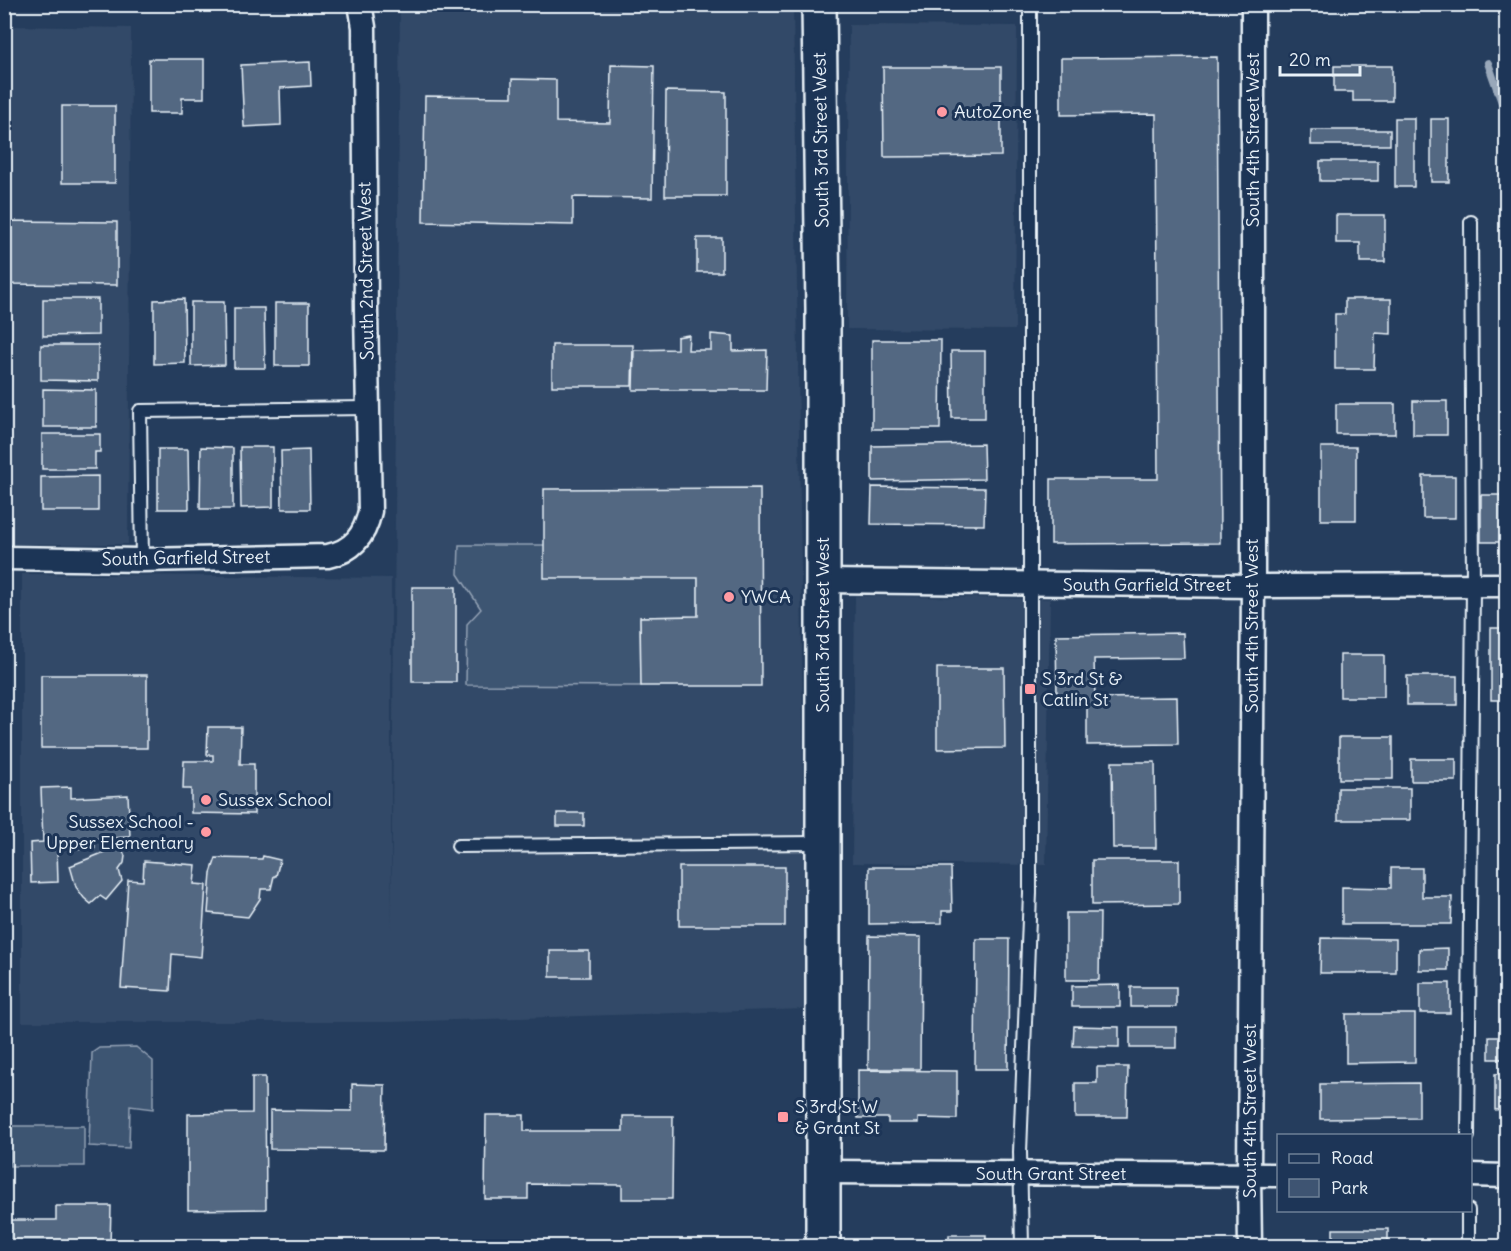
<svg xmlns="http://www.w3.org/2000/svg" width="1511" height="1251" font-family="Delius,sans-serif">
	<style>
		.built { fill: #334a68 }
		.green { fill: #3e5472; stroke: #93a2b5; stroke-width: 1.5 }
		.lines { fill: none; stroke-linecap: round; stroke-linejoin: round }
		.stream { stroke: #99a8ba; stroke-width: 8 }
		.building { fill: #536782; stroke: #e8f1f8; stroke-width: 1.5 }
		.lane-casing { stroke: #e8f1f8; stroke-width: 16 }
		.street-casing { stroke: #e8f1f8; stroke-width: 27 }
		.secondary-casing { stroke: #e8f1f8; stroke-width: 38 }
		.lane { stroke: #1d3557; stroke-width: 12 }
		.street { stroke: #1d3557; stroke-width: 22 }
		.secondary { stroke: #1d3557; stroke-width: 33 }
		.poi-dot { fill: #ff9aa2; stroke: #1d3557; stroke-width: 2 }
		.labels { text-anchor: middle; stroke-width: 6; stroke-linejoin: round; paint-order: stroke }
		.poi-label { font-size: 18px; fill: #e8f1f8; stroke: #1d3557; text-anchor: start }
		.street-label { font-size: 18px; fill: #e8f1f8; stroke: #1d3557 }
	</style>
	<rect width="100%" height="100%" fill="#253d5d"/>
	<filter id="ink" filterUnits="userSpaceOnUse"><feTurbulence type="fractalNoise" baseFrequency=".0167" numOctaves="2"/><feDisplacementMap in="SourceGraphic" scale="12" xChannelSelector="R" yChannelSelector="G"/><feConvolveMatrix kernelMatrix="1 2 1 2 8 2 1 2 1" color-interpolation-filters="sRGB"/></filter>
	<g filter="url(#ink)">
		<!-- built -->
		<g class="built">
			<polygon points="400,5 793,5 807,1009 390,1022 22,1022 22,574 391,578 391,933"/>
			<polygon points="849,25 1017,26 1015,330 847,329"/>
			<polygon points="5,26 131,28 128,544 5,544"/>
			<polygon points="855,596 1050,599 1046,865 852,863"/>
		</g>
		<!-- green -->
		<g class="green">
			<polygon points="459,545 544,545 698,578 698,616 640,617 641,686 466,685 467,624 481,609 458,574"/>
			<polygon points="136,1047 153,1061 153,1109 130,1106 129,1148 89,1146 92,1053 99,1048"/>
			<rect x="10" y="1126" width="74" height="40"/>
		</g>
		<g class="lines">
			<!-- stream -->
			<polyline class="stream" points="1488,63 1506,114"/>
		</g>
		<!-- building -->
		<g class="building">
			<polygon points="1217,57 1220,543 1051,544 1051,479 1158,479 1156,114 1061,115 1061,58"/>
			<polygon points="149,59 204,59 204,98 182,98 182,113 149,113"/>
			<polygon points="310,62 311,86 280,88 281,125 244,127 241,65"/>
			<polygon points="611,65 654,66 652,198 573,197 573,225 423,222 425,96 512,97 512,79 556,80 556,122 610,123"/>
			<polygon points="1334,66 1392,66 1392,101 1353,101 1353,92 1334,92"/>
			<polygon points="883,67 1001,67 1001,156 884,157"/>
			<polygon points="666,91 726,92 726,196 665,196"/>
			<rect x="62" y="106" width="53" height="77"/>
			<rect x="1395" y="118" width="19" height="69"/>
			<rect x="1431" y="119" width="18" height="63"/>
			<rect x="1311" y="130" width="79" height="15"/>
			<rect x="1320" y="161" width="58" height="20"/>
			<polygon points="1336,215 1385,215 1385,262 1360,262 1360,243 1336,243"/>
			<polygon points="4,221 117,222 117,285 4,284"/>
			<rect x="697" y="238" width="25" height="34"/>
			<polygon points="43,299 98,299 98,335 43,336"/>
			<polygon points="184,299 185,363 154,364 154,300"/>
			<polygon points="1345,299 1391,299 1391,334 1375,333 1374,369 1335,369 1335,314 1345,314"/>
			<polygon points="191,302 224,302 225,365 191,366"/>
			<rect x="275" y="303" width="34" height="63"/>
			<polygon points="234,308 264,308 265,368 234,368"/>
			<polygon points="711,334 733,336 733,351 767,350 766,390 633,390 634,350 677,349 677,337 689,335 688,350 711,350"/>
			<polygon points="872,340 941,340 940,429 872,429"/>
			<polygon points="41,345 98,345 98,381 41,380"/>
			<polygon points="552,345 633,345 632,386 552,386"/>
			<polygon points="951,351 985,351 985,418 952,418"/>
			<polygon points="43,389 96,390 96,427 43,427"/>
			<rect x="1413" y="401" width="34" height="34"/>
			<rect x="1336" y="404" width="59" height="30"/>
			<polygon points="42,434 100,434 100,452 95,452 95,469 42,469"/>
			<polygon points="983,444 984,479 872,481 872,446"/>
			<polygon points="201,447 233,448 233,509 200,509"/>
			<polygon points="240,447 273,447 273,507 241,508"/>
			<rect x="1321" y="447" width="35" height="73"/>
			<polygon points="158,449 188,449 189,509 158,509"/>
			<polygon points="309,450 310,509 282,509 281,451"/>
			<rect x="4" y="475" width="5" height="37"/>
			<polygon points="98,476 98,511 41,511 41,477"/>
			<rect x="1423" y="476" width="32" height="42"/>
			<polygon points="872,487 985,488 984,525 871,524"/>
			<polygon points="760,488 761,686 641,686 640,617 698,616 698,578 544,578 544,489"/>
			<rect x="1481" y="495" width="25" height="47"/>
			<rect x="412" y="587" width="44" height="95"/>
			<rect x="1491" y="628" width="15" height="72"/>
			<polygon points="1183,633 1184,658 1094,659 1095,698 1177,697 1178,744 1087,745 1087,698 1057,698 1056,635"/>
			<rect x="1340" y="655" width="44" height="42"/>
			<polygon points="937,668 1004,668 1005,748 937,749"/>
			<rect x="41" y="675" width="106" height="73"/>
			<rect x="1407" y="676" width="50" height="29"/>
			<polygon points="208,727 241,727 240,764 254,764 254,814 191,813 191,789 183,789 184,761 213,761 213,755 207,755"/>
			<rect x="1339" y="737" width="54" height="42"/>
			<rect x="1411" y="759" width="45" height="22"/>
			<polygon points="1112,762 1155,762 1156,848 1113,848"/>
			<polygon points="71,787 71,798 128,795 130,837 94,839 95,848 57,849 58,882 31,883 30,843 43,842 41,788"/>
			<rect x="1338" y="788" width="72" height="32"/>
			<rect x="557" y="813" width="27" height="13"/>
			<polygon points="120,844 125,856 124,863 119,870 122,881 106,900 100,896 91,904 84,898 76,887 70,866 100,854"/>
			<polygon points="263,856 280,860 276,876 274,876 271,889 261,889 260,899 248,917 208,913 211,873 216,858 262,859"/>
			<polygon points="1092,860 1179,860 1179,904 1092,905"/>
			<polygon points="144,861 196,865 194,884 206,885 201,957 172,954 170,991 121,988 128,880 143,881"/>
			<rect x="679" y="867" width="106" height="59"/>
			<polygon points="869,867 951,867 952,911 942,911 942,923 869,924"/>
			<polygon points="1391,868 1422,868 1422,897 1452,897 1451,924 1342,924 1342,887 1391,888"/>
			<polygon points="1066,913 1100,913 1099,980 1066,980"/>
			<polygon points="869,936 921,937 920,1069 868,1069"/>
			<polygon points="1321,938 1396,939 1396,973 1320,973"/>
			<polygon points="976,939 1009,939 1008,1069 975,1069"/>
			<polygon points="1448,948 1448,970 1419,970 1419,949"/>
			<rect x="550" y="951" width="39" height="26"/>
			<rect x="1420" y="983" width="30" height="30"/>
			<polygon points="1120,985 1120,1007 1072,1007 1072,986"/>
			<rect x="1131" y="987" width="45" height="20"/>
			<polygon points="1346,1014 1415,1014 1415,1062 1346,1063"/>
			<polygon points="1074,1026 1119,1027 1119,1047 1073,1046"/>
			<rect x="1130" y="1027" width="46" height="21"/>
			<rect x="1489" y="1037" width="17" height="22"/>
			<polygon points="1097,1067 1128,1067 1127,1117 1075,1117 1075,1083 1097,1083"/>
			<polygon points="858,1070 957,1071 957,1119 918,1118 918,1123 888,1123 888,1118 858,1118"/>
			<polygon points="1506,1073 1506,1109 1495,1110 1495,1074"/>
			<polygon points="252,1077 265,1077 266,1209 188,1210 188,1114 252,1113"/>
			<polygon points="1419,1083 1419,1118 1320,1119 1320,1084"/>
			<polygon points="352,1084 385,1085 384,1150 270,1149 270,1110 352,1111"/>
			<polygon points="486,1115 524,1115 524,1131 623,1131 623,1116 673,1116 672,1199 622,1199 622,1185 528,1184 528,1199 485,1199"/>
			<polygon points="56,1206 111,1206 110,1246 4,1246 4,1220 56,1220"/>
			<rect x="1333" y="1229" width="55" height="17"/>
			<rect x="949" y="1235" width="37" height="11"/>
			<polygon points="1098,1240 1158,1241 1158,1246 1098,1246"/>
		</g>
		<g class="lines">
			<!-- lane casing -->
			<g class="lane-casing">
				<g id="lane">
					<polyline points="142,560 140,411 368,408"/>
					<polyline points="458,846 821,843"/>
					<polyline points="1468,1136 1473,586 1471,222"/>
					<polyline points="1022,1246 1020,1152 1030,893 1030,4"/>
					<polyline points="1468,1246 1468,1210"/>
				</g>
			</g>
			<!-- street casing -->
			<g class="street-casing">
				<g id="street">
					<path d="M 4,558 L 142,560 L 328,556 C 353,551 365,535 370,511 L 366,311 L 364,27 L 360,4"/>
					<polyline points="823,581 1253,586 1506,585"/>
					<polyline points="823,1172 1278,1175"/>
					<polyline points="1470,1175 1506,1176"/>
					<polyline points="1250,1246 1249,1175 1253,586 1253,4"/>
				</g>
			</g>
			<!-- secondary casing -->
			<g class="secondary-casing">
				<polyline id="secondary" points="819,4 823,309 823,1246"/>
			</g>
			<!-- lane -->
			<use href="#lane" class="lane"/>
			<!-- street -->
			<use href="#street" class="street"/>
			<!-- secondary -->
			<use href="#secondary" class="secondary"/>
		</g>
	</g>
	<!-- markers -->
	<g class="poi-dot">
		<circle cx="942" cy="112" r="6"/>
		<circle cx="729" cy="597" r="6"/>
		<rect x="1024" y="683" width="12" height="12" rx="3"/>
		<circle cx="206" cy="800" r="6"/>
		<circle cx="206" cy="832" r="6"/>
		<rect x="777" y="1111" width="12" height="12" rx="3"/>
	</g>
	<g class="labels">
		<!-- poi labels -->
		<g class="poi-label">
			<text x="954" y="118">AutoZone</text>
			<text x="741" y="603">YWCA</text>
			<text x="1042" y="685">S 3rd St &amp;<tspan x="1042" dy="21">Catlin St</tspan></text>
			<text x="218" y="806">Sussex School</text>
			<text x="194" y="828" text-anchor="end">Sussex School -<tspan x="194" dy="21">Upper Elementary</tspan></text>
			<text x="795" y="1113">S 3rd St W<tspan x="795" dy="21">&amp; Grant St</tspan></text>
		</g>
		<!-- street labels -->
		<g class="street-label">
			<text transform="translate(821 140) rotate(-91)" y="6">South 3rd Street West</text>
			<text transform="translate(1253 140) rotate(-90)" y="6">South 4th Street West</text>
			<text transform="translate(366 271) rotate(-91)" y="6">South 2nd Street West</text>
			<text transform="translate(186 558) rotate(-1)" y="6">South Garfield Street</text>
			<text x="1147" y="591">South Garfield Street</text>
			<text transform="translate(823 625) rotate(-90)" y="6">South 3rd Street West</text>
			<text transform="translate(1252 626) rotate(-90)" y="6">South 4th Street West</text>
			<text transform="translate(1250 1111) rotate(-90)" y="6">South 4th Street West</text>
			<text x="1051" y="1180">South Grant Street</text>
		</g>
	</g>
	<!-- margin -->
	<rect width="1511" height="1251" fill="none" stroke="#1d3557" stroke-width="24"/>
	<rect x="12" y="12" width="1487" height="1227" fill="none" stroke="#e8f1f8" stroke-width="2" filter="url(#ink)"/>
	<!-- legend -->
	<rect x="1277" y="1134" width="195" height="78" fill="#1d3557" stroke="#6e8097" stroke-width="1.5"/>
	<rect x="1289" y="1154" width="30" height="9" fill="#1d3557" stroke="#6e8097" stroke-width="1.5"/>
	<text x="1331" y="1164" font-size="18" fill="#e8f1f8">Road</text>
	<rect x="1289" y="1179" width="30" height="18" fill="#3e5472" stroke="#6e8097" stroke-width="1.5"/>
	<text x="1331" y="1194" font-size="18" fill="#e8f1f8">Park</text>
	<!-- scale -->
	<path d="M1280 66v9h80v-9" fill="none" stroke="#e8f1f8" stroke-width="3"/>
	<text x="1289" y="66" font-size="18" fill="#e8f1f8" stroke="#1d3557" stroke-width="4.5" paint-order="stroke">20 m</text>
</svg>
